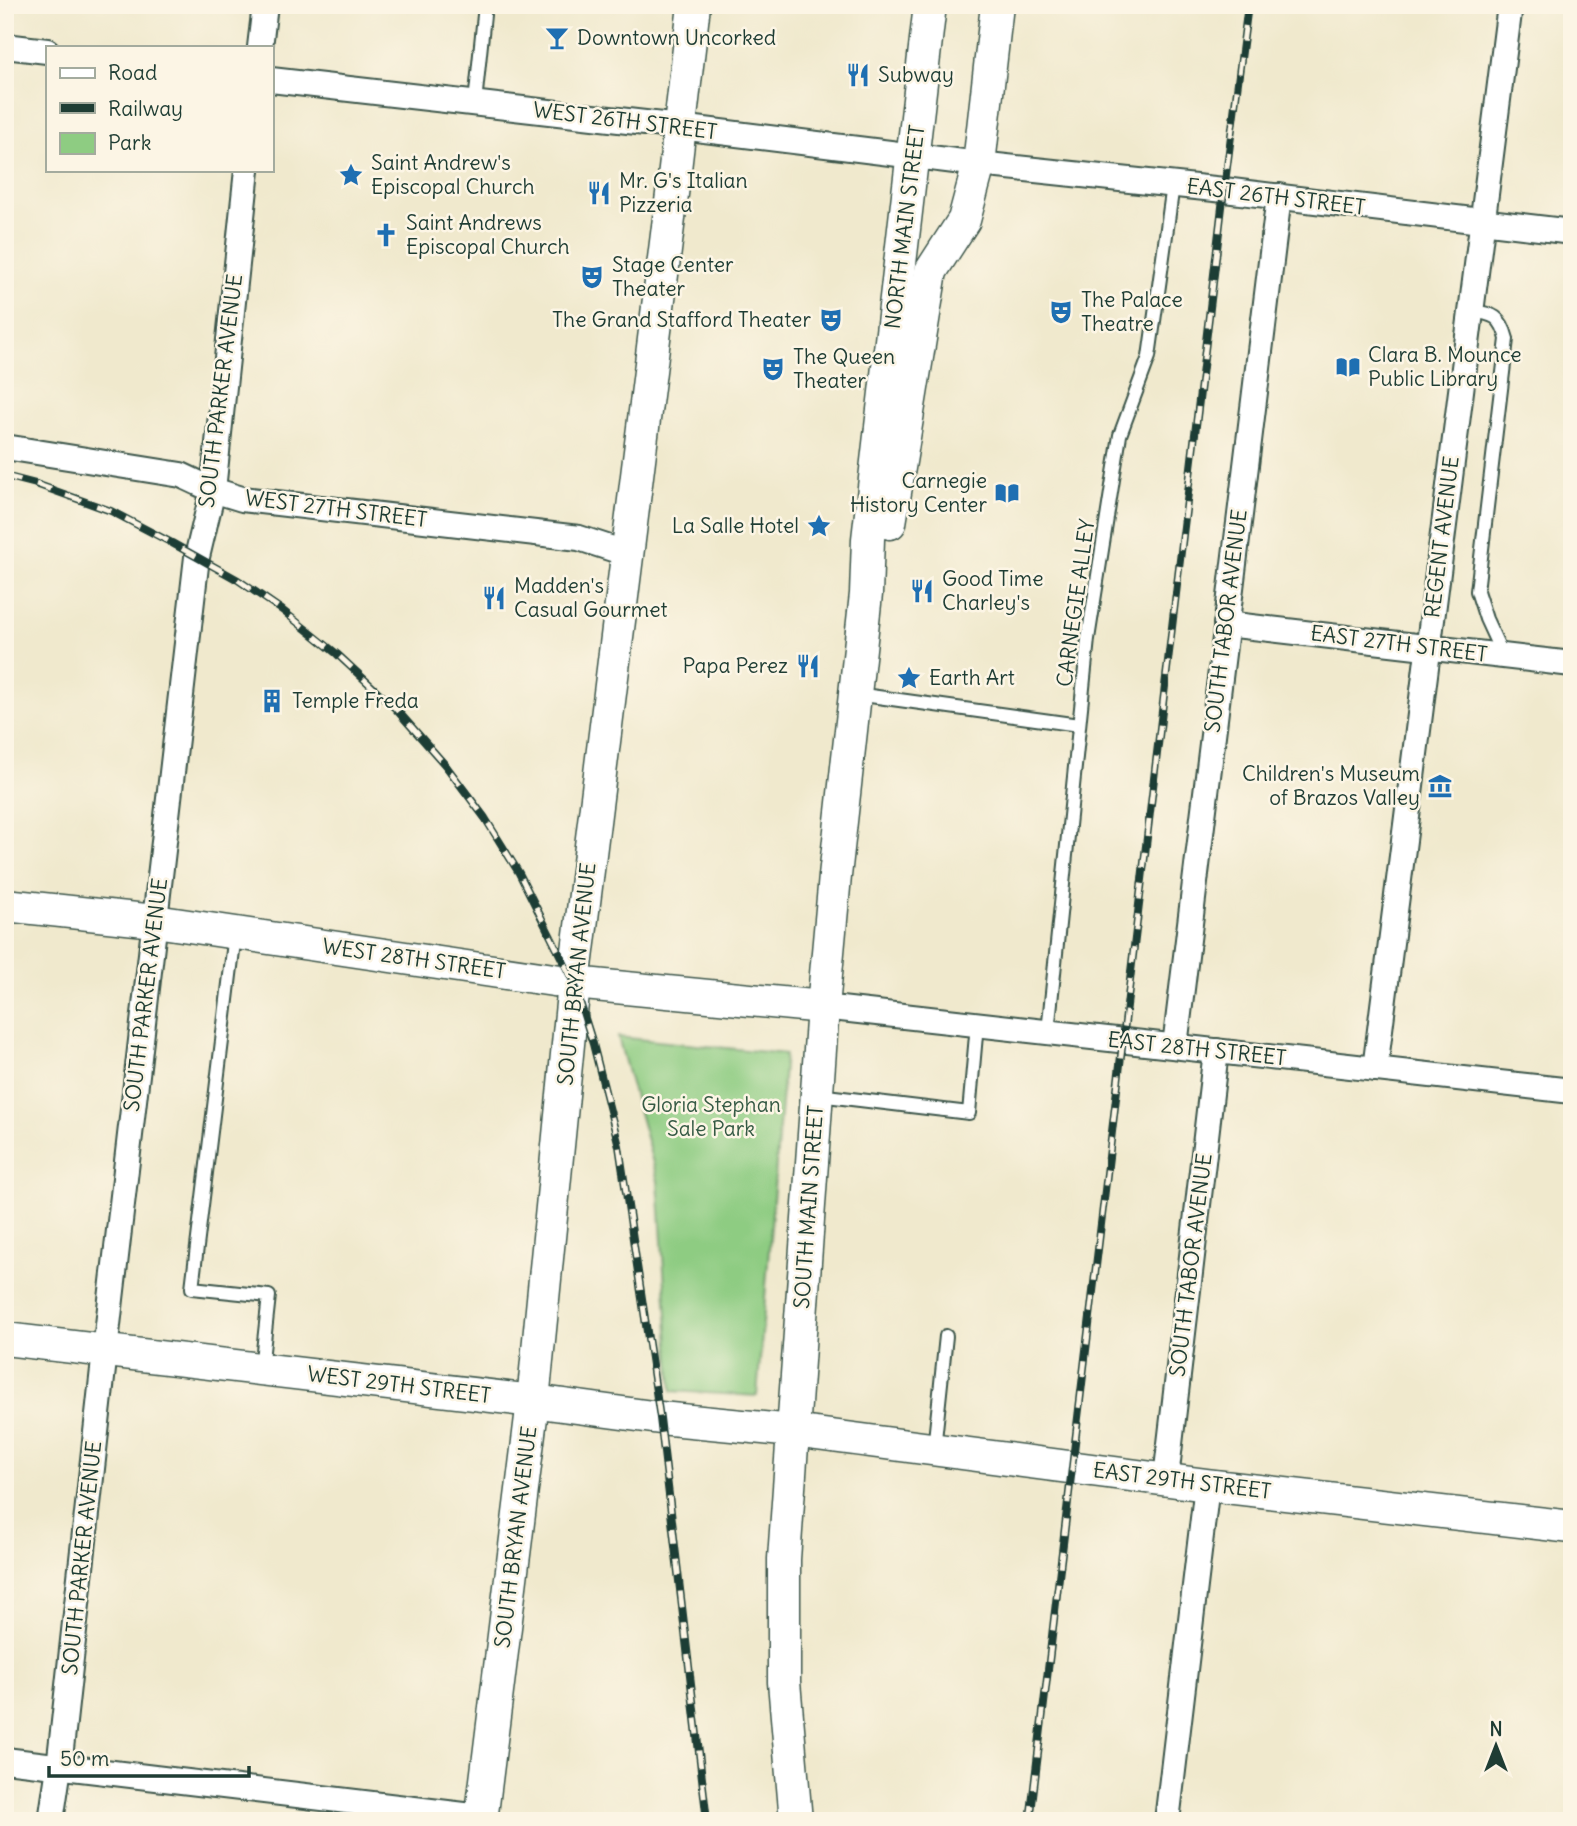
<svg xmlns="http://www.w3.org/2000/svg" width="1577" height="1826" font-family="Delius,sans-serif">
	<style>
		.green { fill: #8ecc82; stroke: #56845b; stroke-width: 2 }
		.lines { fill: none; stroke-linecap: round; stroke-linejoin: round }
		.service-casing { stroke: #3e574b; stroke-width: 16 }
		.minor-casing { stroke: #3e574b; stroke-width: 28 }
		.tertiary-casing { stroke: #3e574b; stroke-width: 35 }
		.service { stroke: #fff; stroke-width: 12 }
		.minor { stroke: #fff; stroke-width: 24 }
		.tertiary { stroke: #fff; stroke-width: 32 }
		.rail-casing { stroke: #1f3d34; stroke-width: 8 }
		.rail { stroke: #fcf5e5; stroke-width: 5; stroke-dasharray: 16; stroke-linecap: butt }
		.labels { text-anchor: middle; stroke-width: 5; stroke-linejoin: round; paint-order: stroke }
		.poi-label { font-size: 21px; fill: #1f3d34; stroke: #fcf5e5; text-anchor: start }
		.street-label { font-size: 21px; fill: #1f3d34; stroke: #fcf5e5 }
		.park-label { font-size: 21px; fill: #355a44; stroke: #fcf5e5 }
	</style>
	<rect width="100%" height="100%" fill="#fcf5e5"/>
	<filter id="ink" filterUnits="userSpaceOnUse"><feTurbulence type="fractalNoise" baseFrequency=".0143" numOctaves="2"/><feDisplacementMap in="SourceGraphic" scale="14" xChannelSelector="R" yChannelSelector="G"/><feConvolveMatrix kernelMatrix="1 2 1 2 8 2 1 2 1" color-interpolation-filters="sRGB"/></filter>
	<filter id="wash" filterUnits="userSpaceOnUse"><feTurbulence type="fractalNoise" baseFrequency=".00686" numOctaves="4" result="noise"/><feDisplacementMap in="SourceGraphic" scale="28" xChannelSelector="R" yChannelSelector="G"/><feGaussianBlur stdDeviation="1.57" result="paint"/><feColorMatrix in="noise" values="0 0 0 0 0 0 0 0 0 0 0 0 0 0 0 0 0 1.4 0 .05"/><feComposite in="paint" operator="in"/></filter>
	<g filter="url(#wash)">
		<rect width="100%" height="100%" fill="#f0e9cd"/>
		<!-- green -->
		<polygon class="green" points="618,1037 785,1054 757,1396 672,1391 658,1181"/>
	</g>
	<g filter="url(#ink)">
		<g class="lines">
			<!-- service casing -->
			<g class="service-casing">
				<g id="service">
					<polyline points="475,103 485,5"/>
					<path d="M 1471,311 C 1494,314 1501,316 1507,339 L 1477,591 L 1486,619 L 1503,656"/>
					<polyline points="856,694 1079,725"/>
					<polyline points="235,934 192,1288 269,1296 261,1369"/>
					<polyline points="1048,1032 1088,639 1120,435 1149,357 1173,185"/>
					<polyline points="818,1095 969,1113 977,1024"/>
					<polyline points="934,1449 946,1336"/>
				</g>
			</g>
			<!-- minor casing -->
			<g class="minor-casing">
				<g id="minor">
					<polyline points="5,46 47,51"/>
					<polyline points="260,47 265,5"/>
					<polyline points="271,80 680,127 979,164 1224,190 1572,232"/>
					<polyline points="5,447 181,475 213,490 242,499 579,538 628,554"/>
					<polyline points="1226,624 1572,664"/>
					<polyline points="823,1007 1572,1091"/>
					<polyline points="1175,1046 1279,196"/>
					<polyline points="1375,1069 1510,5"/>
					<polyline points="1166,1478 1216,1051"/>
					<polyline points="5,1760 481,1817"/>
					<polyline points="51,1821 59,1767 105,1351 197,557 213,490 247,170"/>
					<polyline points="1167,1821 1207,1485"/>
				</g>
			</g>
			<!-- tertiary casing -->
			<g class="tertiary-casing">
				<g id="tertiary">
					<polyline points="890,523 931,271 964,220 979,164 997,5"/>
					<polyline points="5,905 155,921 574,983 823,1007"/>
					<polyline points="5,1339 533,1401 660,1418 793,1431 1207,1485 1572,1527"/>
					<polyline points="481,1821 533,1401 574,983 674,178 694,5"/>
					<polyline points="796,1821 784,1682 784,1559 823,1007 835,876 866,594 868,539 930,5"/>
				</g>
			</g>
			<!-- service -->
			<use href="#service" class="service"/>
			<!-- minor -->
			<use href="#minor" class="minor"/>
			<!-- tertiary -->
			<use href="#tertiary" class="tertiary"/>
			<!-- rail casing -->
			<g class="rail-casing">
				<g id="rail">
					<polyline points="5,476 36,484 111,511 172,543 238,580 282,610 337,654 395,708 446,766 485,818 519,873 574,983 593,1044 619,1146 660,1418 707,1821"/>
					<polyline points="1030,1821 1224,190 1248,5"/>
				</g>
			</g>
			<!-- rail -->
			<use href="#rail" class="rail"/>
		</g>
	</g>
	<!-- icons -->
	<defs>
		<g id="bar-bare" transform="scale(1.89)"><path d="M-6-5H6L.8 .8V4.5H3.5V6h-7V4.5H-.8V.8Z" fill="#1f6fb2" stroke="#fcf5e5" stroke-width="2.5" paint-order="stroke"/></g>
		<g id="restaurant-bare" transform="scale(1.89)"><path d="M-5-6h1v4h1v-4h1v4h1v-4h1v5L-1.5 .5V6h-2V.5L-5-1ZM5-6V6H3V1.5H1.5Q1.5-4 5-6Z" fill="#1f6fb2" stroke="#fcf5e5" stroke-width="2.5" paint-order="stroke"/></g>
		<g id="sight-bare" transform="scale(1.89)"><path d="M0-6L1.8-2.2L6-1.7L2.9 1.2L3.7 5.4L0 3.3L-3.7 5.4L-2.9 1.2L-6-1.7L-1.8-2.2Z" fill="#1f6fb2" stroke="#fcf5e5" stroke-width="2.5" paint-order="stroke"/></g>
		<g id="church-bare" transform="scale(1.89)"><path d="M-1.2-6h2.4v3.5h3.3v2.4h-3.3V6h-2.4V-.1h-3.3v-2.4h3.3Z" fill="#1f6fb2" stroke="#fcf5e5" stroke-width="2.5" paint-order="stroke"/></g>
		<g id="theatre-bare" transform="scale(1.89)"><path d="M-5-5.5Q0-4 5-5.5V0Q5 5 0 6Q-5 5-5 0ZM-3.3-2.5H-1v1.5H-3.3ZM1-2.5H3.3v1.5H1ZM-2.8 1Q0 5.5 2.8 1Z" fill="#1f6fb2" stroke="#fcf5e5" stroke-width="2.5" paint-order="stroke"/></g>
		<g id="library-bare" transform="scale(1.89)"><path d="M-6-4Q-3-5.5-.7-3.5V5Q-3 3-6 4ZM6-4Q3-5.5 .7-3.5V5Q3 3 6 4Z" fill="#1f6fb2" stroke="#fcf5e5" stroke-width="2.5" paint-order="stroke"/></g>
		<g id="building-bare" transform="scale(1.89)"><path d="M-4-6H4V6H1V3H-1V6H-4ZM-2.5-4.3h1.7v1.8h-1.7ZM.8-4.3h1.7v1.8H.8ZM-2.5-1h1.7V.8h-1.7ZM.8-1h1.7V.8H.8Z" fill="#1f6fb2" stroke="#fcf5e5" stroke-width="2.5" paint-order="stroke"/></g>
		<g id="museum-bare" transform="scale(1.89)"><path d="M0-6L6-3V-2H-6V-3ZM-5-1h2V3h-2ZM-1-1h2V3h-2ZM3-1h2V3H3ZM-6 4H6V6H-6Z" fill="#1f6fb2" stroke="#fcf5e5" stroke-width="2.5" paint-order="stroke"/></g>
	</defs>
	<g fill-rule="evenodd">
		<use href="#bar-bare" x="557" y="38"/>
		<use href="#restaurant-bare" x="858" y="75"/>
		<use href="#sight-bare" x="351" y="175"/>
		<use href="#restaurant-bare" x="599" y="193"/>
		<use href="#church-bare" x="386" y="235"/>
		<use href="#theatre-bare" x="592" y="277"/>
		<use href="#theatre-bare" x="1061" y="312"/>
		<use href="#theatre-bare" x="831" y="320"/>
		<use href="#library-bare" x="1348" y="367"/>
		<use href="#theatre-bare" x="773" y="369"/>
		<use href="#library-bare" x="1007" y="493"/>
		<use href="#sight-bare" x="819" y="526"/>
		<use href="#restaurant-bare" x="922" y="591"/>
		<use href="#restaurant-bare" x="494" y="598"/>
		<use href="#restaurant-bare" x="808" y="666"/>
		<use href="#sight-bare" x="909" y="678"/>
		<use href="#building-bare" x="272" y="701"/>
		<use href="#museum-bare" x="1440" y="786"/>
	</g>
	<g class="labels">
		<!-- poi labels -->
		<g class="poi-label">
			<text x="577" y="45">Downtown Uncorked</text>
			<text x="878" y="82">Subway</text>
			<text x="371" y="170">Saint Andrew's<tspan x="371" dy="24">Episcopal Church</tspan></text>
			<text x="619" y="188">Mr. G's Italian<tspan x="619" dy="24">Pizzeria</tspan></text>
			<text x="406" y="230">Saint Andrews<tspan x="406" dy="24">Episcopal Church</tspan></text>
			<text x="612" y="272">Stage Center<tspan x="612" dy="24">Theater</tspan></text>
			<text x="1081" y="307">The Palace<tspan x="1081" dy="24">Theatre</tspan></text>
			<text x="811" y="327" text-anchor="end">The Grand Stafford Theater</text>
			<text x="1368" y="362">Clara B. Mounce<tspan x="1368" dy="24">Public Library</tspan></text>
			<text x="793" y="364">The Queen<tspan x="793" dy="24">Theater</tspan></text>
			<text x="987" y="488" text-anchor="end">Carnegie<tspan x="987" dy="24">History Center</tspan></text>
			<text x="799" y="533" text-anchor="end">La Salle Hotel</text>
			<text x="942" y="586">Good Time<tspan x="942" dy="24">Charley's</tspan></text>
			<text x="514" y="593">Madden's<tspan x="514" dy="24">Casual Gourmet</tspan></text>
			<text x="788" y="673" text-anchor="end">Papa Perez</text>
			<text x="929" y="685">Earth Art</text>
			<text x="292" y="708">Temple Freda</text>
			<text x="1420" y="781" text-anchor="end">Children's Museum<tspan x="1420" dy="24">of Brazos Valley</tspan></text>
		</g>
		<!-- street labels -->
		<g class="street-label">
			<text transform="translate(625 121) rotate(7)" y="7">WEST 26TH STREET</text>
			<text transform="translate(1276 197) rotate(7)" y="7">EAST 26TH STREET</text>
			<text transform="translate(905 227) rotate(-83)" y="7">NORTH MAIN STREET</text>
			<text transform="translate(221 391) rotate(-83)" y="7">SOUTH PARKER AVENUE</text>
			<text transform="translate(336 509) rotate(7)" y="7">WEST 27TH STREET</text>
			<text transform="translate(1442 537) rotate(-83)" y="7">REGENT AVENUE</text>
			<text transform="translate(1076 603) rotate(-82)" y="7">CARNEGIE ALLEY</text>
			<text transform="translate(1226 621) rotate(-83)" y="7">SOUTH TABOR AVENUE</text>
			<text transform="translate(1399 644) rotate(7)" y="7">EAST 27TH STREET</text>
			<text transform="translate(414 959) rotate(8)" y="7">WEST 28TH STREET</text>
			<text transform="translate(577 974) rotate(-84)" y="7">SOUTH BRYAN AVENUE</text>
			<text transform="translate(146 995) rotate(-83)" y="7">SOUTH PARKER AVENUE</text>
			<text transform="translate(1197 1049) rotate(6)" y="7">EAST 28TH STREET</text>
			<text transform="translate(809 1207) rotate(-86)" y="7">SOUTH MAIN STREET</text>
			<text transform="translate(1191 1265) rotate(-83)" y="7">SOUTH TABOR AVENUE</text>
			<text transform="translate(399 1385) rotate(7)" y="7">WEST 29TH STREET</text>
			<text transform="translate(1182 1481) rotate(7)" y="7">EAST 29TH STREET</text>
			<text transform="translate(516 1537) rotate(-83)" y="7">SOUTH BRYAN AVENUE</text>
			<text transform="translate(82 1558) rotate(-84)" y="7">SOUTH PARKER AVENUE</text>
		</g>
		<!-- park labels -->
		<g class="park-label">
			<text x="711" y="1112">Gloria Stephan<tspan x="711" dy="24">Sale Park</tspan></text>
		</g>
	</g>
	<!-- margin -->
	<rect width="1577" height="1826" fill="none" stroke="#fcf5e5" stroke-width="28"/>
	<!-- legend -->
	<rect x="46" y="46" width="228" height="126" fill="#fcf5e5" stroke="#a4ab9e" stroke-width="2"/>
	<rect x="60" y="68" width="35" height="10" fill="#ffffff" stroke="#a4ab9e" stroke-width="2"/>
	<text x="108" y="80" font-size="21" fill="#1f3d34">Road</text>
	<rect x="60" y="103" width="35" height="10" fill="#1f3d34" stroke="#a4ab9e" stroke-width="2"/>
	<text x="108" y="116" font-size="21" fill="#1f3d34">Railway</text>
	<rect x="60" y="133" width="35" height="21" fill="#8ecc82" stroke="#a4ab9e" stroke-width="2"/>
	<text x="108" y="150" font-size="21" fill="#1f3d34">Park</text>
	<!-- north arrow -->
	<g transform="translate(1496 1746)" stroke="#fcf5e5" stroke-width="5" paint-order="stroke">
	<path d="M0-5L12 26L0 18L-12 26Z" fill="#1f3d34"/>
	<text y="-10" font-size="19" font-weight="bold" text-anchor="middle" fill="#1f3d34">N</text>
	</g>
	<!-- scale -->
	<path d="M49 1766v10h200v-10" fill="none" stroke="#1f3d34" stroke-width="3.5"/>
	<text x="60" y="1766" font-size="21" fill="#1f3d34" stroke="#fcf5e5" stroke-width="5" paint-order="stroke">50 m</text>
</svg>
